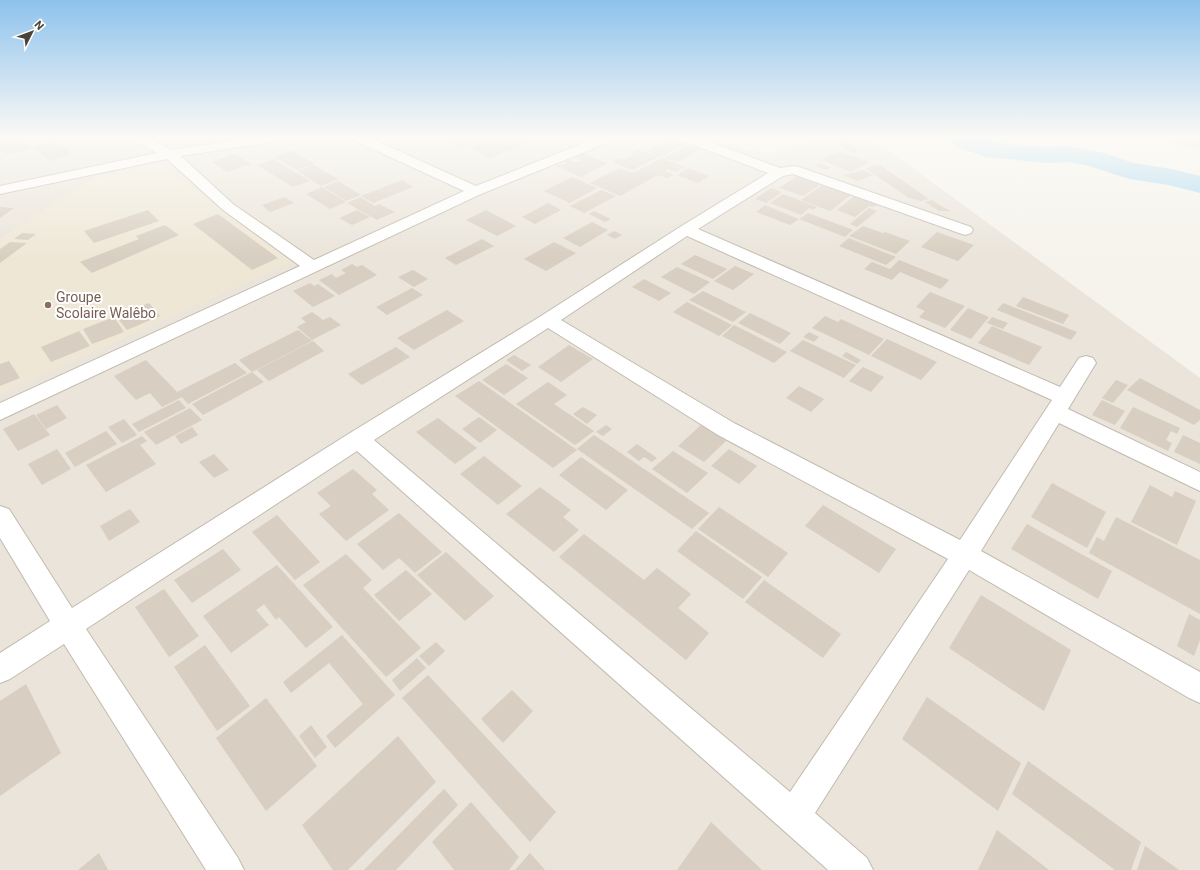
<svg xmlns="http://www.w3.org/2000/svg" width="1200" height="870" font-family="Roboto,sans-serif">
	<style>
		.residential { fill: #eae4da }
		.education { fill: #efe7d6 }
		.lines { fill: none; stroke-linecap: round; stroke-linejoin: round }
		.river { fill: #a8d8f3; fill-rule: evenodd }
		.building { fill: #d8cec1 }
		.street-casing { stroke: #c2baae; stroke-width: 2 }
		.street { fill: #fff; fill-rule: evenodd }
		.education-dot { fill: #8d6e63; stroke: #fff; stroke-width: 1.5 }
		.labels { text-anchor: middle; stroke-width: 4; stroke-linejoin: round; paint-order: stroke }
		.education-label { font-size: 14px; fill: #785e54; stroke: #fff; text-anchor: start }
	</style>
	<rect width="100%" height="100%" fill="#f6f3ec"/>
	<!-- residential -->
	<g class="residential">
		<polygon points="0,136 706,136 745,149 769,154 810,143 802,138 810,136 869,136 1200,378 1200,870 0,870"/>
		<polygon points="1137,136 1200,136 1200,151"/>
	</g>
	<!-- education -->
	<polygon class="education" points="159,163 296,260 0,394 0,239 91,179"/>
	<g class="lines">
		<!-- river -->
		<path class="river" d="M 944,136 L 978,136 L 993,142 L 1016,145 L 1047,147 L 1068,146 L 1104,153 L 1133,163 L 1172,169 L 1200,176 L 1200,193 L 1169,185 L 1129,179 L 1089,166 L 1068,162 L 1047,163 L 987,157 C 974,153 952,147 944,136 Z"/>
	</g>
	<!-- building -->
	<g class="building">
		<polygon points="17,136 19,136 33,148 6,155 3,152 0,153 0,140"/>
		<polygon points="439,136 487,136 490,137 462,148"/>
		<polygon points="498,136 510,136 526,143 490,158 469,147"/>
		<polygon points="1176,136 1182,136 1200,141 1196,146 1172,139"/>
		<polygon points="674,137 688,142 661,157 646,151"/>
		<polygon points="56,140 72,154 49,161 34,147"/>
		<polygon points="847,142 860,152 851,153 838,143"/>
		<polygon points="691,144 703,148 677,162 665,158"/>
		<polygon points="638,149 658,157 633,170 612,162 619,158 623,160 635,154 632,153"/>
		<polygon points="292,150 315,164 297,170 274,157"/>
		<polygon points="839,151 869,162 851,172 821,160"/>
		<polygon points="582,153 608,163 581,177 556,166 567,163 564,161 568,159 576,162 581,160 574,157"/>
		<polygon points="235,154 251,164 227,172 212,162"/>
		<polygon points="662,158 686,167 683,169 674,165 681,169 676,172 668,169 664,171 674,175 667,178 658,175 620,196 590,183 619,168 633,173"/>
		<polygon points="274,159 310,181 293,187 257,165"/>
		<polygon points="819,163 831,167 826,170 815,166"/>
		<polygon points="314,165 338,179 321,186 297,171"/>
		<polygon points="880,165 929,199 921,201 909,198 865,168"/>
		<polygon points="688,168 709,176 698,183 677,175"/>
		<polygon points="862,170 874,175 857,181 843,175"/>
		<polygon points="797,176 820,185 803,196 779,188"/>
		<polygon points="572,177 597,188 570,203 544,191"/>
		<polygon points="402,180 413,187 373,203 361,196"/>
		<polygon points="338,181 361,195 346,201 324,187"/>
		<polygon points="822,185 851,195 830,211 801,200"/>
		<polygon points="322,187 346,202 330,209 306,194"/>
		<polygon points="771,188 782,192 766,203 755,199"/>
		<polygon points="601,190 616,196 584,213 570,206"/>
		<polygon points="783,194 817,207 813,210 809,208 801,215 770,203"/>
		<polygon points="854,196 877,205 874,207 869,206 855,217 837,210"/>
		<polygon points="285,197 294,203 270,212 262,205"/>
		<polygon points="360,197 375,206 379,204 395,212 377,220 347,203"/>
		<polygon points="932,200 941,206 951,211 939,211 925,202"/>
		<polygon points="548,203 561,210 535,224 522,217"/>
		<polygon points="765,205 799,219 808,213 853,230 845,237 799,219 790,225 756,212"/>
		<polygon points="0,207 14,208 0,218"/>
		<polygon points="869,208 877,211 857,227 850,224"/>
		<polygon points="148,210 159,221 94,243 84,231"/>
		<polygon points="357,210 370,217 352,225 339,218"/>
		<polygon points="486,210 516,226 497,236 466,220"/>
		<polygon points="594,211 611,219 605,222 589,214"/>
		<polygon points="218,214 278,258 252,270 193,224"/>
		<polygon points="592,222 608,230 580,247 563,238"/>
		<polygon points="165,225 179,235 92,273 80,262 139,239 136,236"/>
		<polygon points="863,226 883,233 885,232 910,241 896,254 849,236"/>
		<polygon points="614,231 622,235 615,239 607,235"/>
		<polygon points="937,232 974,245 958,261 921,247"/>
		<polygon points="22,233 36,234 28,240 14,239"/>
		<polygon points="849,238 896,257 886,265 839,246"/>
		<polygon points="482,239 494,246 456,265 445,258"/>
		<polygon points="10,242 27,243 0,263 0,249"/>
		<polygon points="554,242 576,253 546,271 524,259"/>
		<polygon points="695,255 727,269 713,279 681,264"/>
		<polygon points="899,260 949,280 941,289 900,272 892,280 864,269 872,262 890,269"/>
		<polygon points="352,264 357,267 362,265 377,275 339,295 319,280 332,274 336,278 346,273 341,270"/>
		<polygon points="735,266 754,274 733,290 714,281"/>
		<polygon points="677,267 710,282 694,294 661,277"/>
		<polygon points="413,270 428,279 414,287 398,277"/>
		<polygon points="644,279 671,293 659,301 632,287"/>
		<polygon points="310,283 314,286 318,284 335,296 313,307 293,291"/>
		<polygon points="412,288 423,295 387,315 376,307"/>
		<polygon points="703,291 746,312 733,322 689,300"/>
		<polygon points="930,292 965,306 945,328 919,317 925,311 916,307"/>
		<polygon points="1023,297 1069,315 1063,324 1016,306"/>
		<polygon points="687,302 732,325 719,336 673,312"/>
		<polygon points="149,303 160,316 127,330 116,316"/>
		<polygon points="1003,303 1077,332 1071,340 997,310"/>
		<polygon points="968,308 989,317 971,339 950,330"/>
		<polygon points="447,310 464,321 414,350 397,338"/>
		<polygon points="312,312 323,320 330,317 341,325 312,340 297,327 306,322 301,318"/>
		<polygon points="750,313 791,333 780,344 738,323"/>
		<polygon points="825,316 838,322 841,319 884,339 869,355 812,328"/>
		<polygon points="114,317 124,332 92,344 83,329"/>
		<polygon points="992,317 1008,323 1003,329 987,323"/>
		<polygon points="734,325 787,352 774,363 722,336"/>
		<polygon points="992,326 1042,347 1029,365 978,343"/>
		<polygon points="298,330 312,341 252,372 239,360"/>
		<polygon points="79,331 90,346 51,362 41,347"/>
		<polygon points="809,332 819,337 814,342 803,337"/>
		<polygon points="887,339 937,362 921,380 871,356"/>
		<polygon points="803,340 856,365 844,378 790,351"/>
		<polygon points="313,341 324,351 269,381 257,370"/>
		<polygon points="569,345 593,359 561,382 538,367"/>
		<polygon points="396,347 410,357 362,385 348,374"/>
		<polygon points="846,352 861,360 857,364 842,356"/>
		<polygon points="514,355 531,365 522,371 506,360"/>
		<polygon points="146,360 177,392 235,363 247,373 188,404 182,397 162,407 150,393 136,400 114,376"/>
		<polygon points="9,361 20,378 0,386 0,364"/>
		<polygon points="506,364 528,378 504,395 482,380"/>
		<polygon points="863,367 884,377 871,392 849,381"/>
		<polygon points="252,372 264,382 203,415 192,404"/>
		<polygon points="1140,378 1200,410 1200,420 1194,425 1127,390"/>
		<polygon points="1116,380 1128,385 1113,403 1102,398"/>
		<polygon points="479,381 577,450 553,468 455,396"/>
		<polygon points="548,382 567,395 554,404 594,431 575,445 516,404"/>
		<polygon points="799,386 824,399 811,412 786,398"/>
		<polygon points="179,400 186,408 139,432 132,424"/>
		<polygon points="1102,400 1125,411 1115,425 1092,415"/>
		<polygon points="57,405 67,418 46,429 36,415"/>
		<polygon points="583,407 597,415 587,424 573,414"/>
		<polygon points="1133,407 1180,428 1177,434 1171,431 1166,440 1172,443 1168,451 1120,428"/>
		<polygon points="190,408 202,420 156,445 144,432"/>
		<polygon points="34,414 50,435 18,451 3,429"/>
		<polygon points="479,417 497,430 480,443 462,429"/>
		<polygon points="438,418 477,448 455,464 416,432"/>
		<polygon points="124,419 137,435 122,443 108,427"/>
		<polygon points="606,425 612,429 603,436 596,432"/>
		<polygon points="701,425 726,441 704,462 678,446"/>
		<polygon points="192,427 198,435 181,444 175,436"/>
		<polygon points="106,431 117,444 75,467 65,453"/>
		<polygon points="594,435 709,513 692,529 577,449"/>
		<polygon points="1183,435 1200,443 1200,464 1174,452"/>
		<polygon points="142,436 147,441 140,445 156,464 106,492 86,465"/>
		<polygon points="637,444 657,458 652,462 644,457 639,461 627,452"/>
		<polygon points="57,449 71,469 42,485 28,464"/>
		<polygon points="729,449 757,466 739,484 711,466"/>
		<polygon points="673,451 708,473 687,493 652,469"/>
		<polygon points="214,454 229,470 214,478 199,462"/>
		<polygon points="484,456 522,486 498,505 460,474"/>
		<polygon points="581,457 628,490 606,510 559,475"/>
		<polygon points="353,469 377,490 372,494 389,510 346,541 319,514 331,506 317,493"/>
		<polygon points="1052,483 1106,512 1087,548 1031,517"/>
		<polygon points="1150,485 1172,497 1175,491 1196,501 1177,545 1131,522"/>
		<polygon points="540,487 571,510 563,517 579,530 554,552 506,514"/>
		<polygon points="823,505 896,549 879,573 805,526"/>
		<polygon points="719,507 788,553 768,577 698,529"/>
		<polygon points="130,509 140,522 109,541 100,526"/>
		<polygon points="399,513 442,552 415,573 399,558 383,570 357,544"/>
		<polygon points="277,515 320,562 295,580 252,532"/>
		<polygon points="1116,517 1200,560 1200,614 1089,553 1097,537 1104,541"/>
		<polygon points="1027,524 1112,571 1098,599 1011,549"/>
		<polygon points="696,531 762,577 743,599 677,551"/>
		<polygon points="584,534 644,580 657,568 691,594 678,608 709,633 686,660 559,557"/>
		<polygon points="223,549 241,570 192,603 174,580"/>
		<polygon points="446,552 494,596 465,621 417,575"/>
		<polygon points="346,554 372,580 363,588 421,648 386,677 303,585"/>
		<polygon points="277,565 333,627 306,648 279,617 276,620 264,604 256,610 269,625 231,653 203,616"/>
		<polygon points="406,570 432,594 399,621 374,595"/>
		<polygon points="764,580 841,634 823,658 745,602"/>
		<polygon points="164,589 199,636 169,657 135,607"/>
		<polygon points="981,595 1071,650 1044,711 949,648"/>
		<polygon points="1189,614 1200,620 1200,640 1194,656 1177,646"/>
		<polygon points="342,635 395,695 335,748 326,736 363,704 329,663 291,693 283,682"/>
		<polygon points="436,642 445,651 429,666 419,656"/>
		<polygon points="205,645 250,706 217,731 174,667"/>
		<polygon points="417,658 426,668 400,691 392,680"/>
		<polygon points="428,675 556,812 530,842 402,698"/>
		<polygon points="26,684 61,753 0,796 0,701"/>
		<polygon points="512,690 533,711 503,743 481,719"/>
		<polygon points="927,697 1021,763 998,811 902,739"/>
		<polygon points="266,698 317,766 266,811 216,738"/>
		<polygon points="311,725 327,747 315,758 299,736"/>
		<polygon points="398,736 436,782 348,870 333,870 302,825"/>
		<polygon points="1028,761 1141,842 1131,870 1115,870 1012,794"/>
		<polygon points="444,789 458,805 396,870 364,870"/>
		<polygon points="471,802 519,857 509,870 454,870 432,842"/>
		<polygon points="711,822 762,870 677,870"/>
		<polygon points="997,830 1049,870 978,870"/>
		<polygon points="1145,846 1179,870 1137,870"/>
		<polygon points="99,853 108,870 78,870"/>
		<polygon points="530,853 545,870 515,870"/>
	</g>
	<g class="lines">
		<!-- street casing -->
		<g class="street-casing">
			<g id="street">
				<polygon points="130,136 145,136 172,150 263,136 292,136 291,139 286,140 181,156 233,204 314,260 464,191 351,139 350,136 366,136 476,186 601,136 618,136 617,139 481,194 0,420 0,403 300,266 223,210 167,159 0,194 0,186 157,153 131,139"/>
				<path d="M 677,136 L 694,136 L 780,168 L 794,166 L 799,167 L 971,227 L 973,230 L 971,233 L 965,235 L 959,233 L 793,174 L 783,176 L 698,229 L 1060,387 L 1079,358 L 1086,356 L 1093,358 L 1096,363 L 1068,409 L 1200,472 L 1200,491 L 1059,423 L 981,551 L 1200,672 L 1200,703 L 1189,698 L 969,570 L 815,813 L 867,858 L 873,870 L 828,870 L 357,451 L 86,629 L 238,858 L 244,870 L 206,870 L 64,644 L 10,679 L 0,683 L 0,653 L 50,621 L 0,538 L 0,506 L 9,509 L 72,608 L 350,433 L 541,316 L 680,227 L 768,173 L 678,139 ZM 687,236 L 1052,400 L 960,540 L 734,423 L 561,320 ZM 548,328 L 718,435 L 948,559 L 790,792 L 374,440 Z"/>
			</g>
		</g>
		<!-- street -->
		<use href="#street" class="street"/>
	</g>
	<!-- sky -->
	<linearGradient id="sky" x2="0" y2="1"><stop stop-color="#8ec2ec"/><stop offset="0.53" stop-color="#fbfaf6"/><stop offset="1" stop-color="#fbfaf6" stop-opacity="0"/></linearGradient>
	<rect width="1200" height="258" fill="url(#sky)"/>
	<!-- markers -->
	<circle class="education-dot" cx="48" cy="305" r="4"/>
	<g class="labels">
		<!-- education labels -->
		<g class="education-label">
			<text x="56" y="302">Groupe<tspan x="56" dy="16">Scolaire Walêbo</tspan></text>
		</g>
	</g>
	<!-- north arrow -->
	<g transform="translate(32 32) rotate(48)" stroke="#ffffff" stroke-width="3" paint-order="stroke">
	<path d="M0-3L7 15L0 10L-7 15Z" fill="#4b4339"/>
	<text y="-6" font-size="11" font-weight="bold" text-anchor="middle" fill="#4b4339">N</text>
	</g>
</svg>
